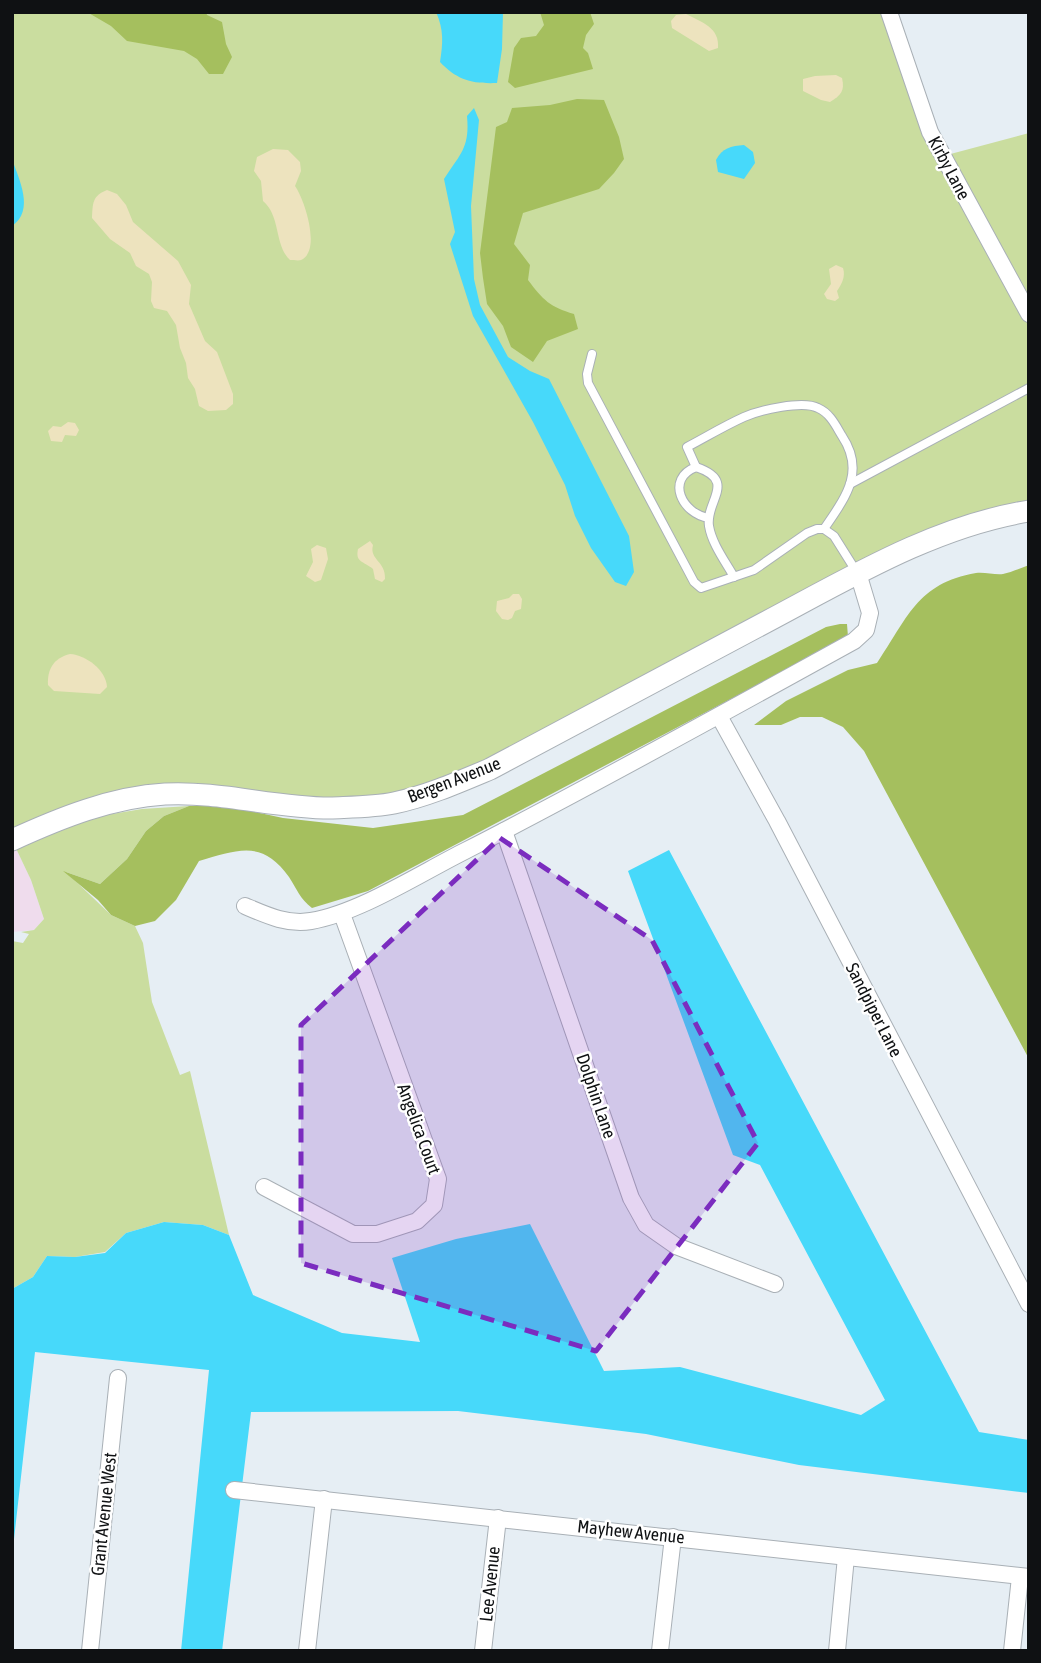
<svg xmlns="http://www.w3.org/2000/svg" width="1041" height="1663" font-family="'Asap Condensed',sans-serif">
	<style>
		.commercial { fill: #efdced }
		.green { fill: #cadd9f }
		.forest { fill: #a5bf5e }
		.sand { fill: #ede3be }
		.water { fill: #47d9fa }
		.lines { fill: none; stroke-linecap: round; stroke-linejoin: round }
		.service-casing { stroke: #a9b0b6; stroke-width: 10 }
		.minor-casing { stroke: #a9b0b6; stroke-width: 18 }
		.secondary-casing { stroke: #a9b0b6; stroke-width: 23 }
		.service { stroke: #fff; stroke-width: 8 }
		.minor { stroke: #fff; stroke-width: 16 }
		.secondary { stroke: #fff; stroke-width: 21 }
		.marked { fill: #7b2cbf; fill-opacity: 0.2; stroke: #7b2cbf; stroke-width: 5; stroke-dasharray: 14 9; stroke-linejoin: round }
		.labels { text-anchor: middle; stroke-width: 5; stroke-linejoin: round; paint-order: stroke }
		.street-label { font-size: 18px; fill: #0f1113; stroke: #fff }
	</style>
	<rect width="100%" height="100%" fill="#e6eef4"/>
	<!-- commercial -->
	<polygon class="commercial" points="12,840 31,880 44,919 34,930 12,932"/>
	<!-- green -->
	<polygon class="green" points="12,12 889,12 943,156 1029,133 1029,511 949,532 490,769 394,803 165,794 88,818 142,809 189,806 164,816 146,831 127,859 100,884 66,872 111,915 135,926 143,943 152,1002 180,1075 190,1071 229,1235 203,1225 164,1222 126,1233 105,1252 75,1257 47,1256 33,1277 12,1289 12,941 23,943 29,934 21,932 34,930 44,919 31,880 12,840"/>
	<!-- forest -->
	<g class="forest">
		<polygon points="87,12 206,12 207,15 222,22 226,44 232,57 223,74 209,74 197,59 184,51 127,41 111,26"/>
		<polygon points="540,12 590,12 594,24 586,35 583,48 588,53 593,69 515,88 508,82 514,48 521,38 536,36 544,25"/>
		<path d="M 577,99 L 604,100 L 619,137 L 624,159 L 614,173 L 599,189 L 523,213 L 514,244 L 530,265 L 528,280 C 543,300 550,307 574,314 L 578,329 L 547,341 L 533,362 L 511,347 L 503,326 L 487,304 L 483,278 L 480,253 L 496,127 L 507,122 L 512,108 L 550,105 Z"/>
		<path d="M 1029,565 L 1029,1059 L 864,751 L 843,727 L 822,717 L 800,717 L 781,725 L 754,725 L 786,701 L 848,670 L 877,663 C 907,619 917,583 976,573 C 985,572 995,575 1003,574 C 1012,572 1021,568 1029,565 Z"/>
		<path d="M 840,624 L 847,624 L 848,637 L 368,891 L 312,908 C 300,899 297,889 289,877 C 262,839 238,850 199,861 L 176,900 L 155,921 L 135,926 L 111,915 L 98,900 L 63,871 L 100,884 L 127,859 L 146,831 L 164,816 L 189,806 L 227,806 L 283,818 L 373,828 L 463,815 L 826,627 Z"/>
	</g>
	<!-- sand -->
	<g class="sand">
		<path d="M 686,14 C 702,22 720,28 718,48 L 709,51 L 672,28 L 671,21 L 676,15 Z"/>
		<path d="M 836,75 L 842,78 C 845,91 841,95 830,102 L 821,100 L 803,91 L 803,79 L 815,76 Z"/>
		<path d="M 273,149 L 288,150 L 300,162 L 301,171 L 295,186 C 304,198 322,251 301,260 C 299,261 293,260 290,260 C 274,245 281,216 263,201 L 261,181 L 254,171 L 257,157 Z"/>
		<path d="M 107,190 L 117,194 L 126,205 L 133,222 L 178,261 L 191,285 L 189,304 L 205,341 L 217,352 L 233,394 L 233,404 L 226,410 L 208,411 L 199,406 L 195,389 L 188,378 L 186,363 L 180,348 L 176,325 L 167,311 L 154,308 L 151,301 L 152,282 L 149,274 L 136,266 L 130,253 L 110,239 L 92,218 C 93,203 92,196 107,190 Z"/>
		<path d="M 836,265 L 843,268 C 846,277 841,285 837,291 L 839,298 L 835,301 L 827,299 L 824,294 L 831,284 L 829,269 Z"/>
		<polygon points="68,422 75,423 79,430 76,436 65,435 62,442 51,441 48,431 53,426 61,427"/>
		<path d="M 370,541 L 373,545 C 369,560 386,561 385,579 L 382,582 L 375,579 L 373,569 C 364,561 355,563 358,549 Z"/>
		<polygon points="317,545 326,548 328,559 321,580 315,582 306,576 313,562 311,549"/>
		<polygon points="513,594 519,594 522,599 521,609 515,611 512,618 508,620 502,619 496,611 497,601 509,598"/>
		<path d="M 70,654 C 86,655 106,670 107,687 L 100,694 L 54,691 L 48,685 C 47,669 54,658 70,654 Z"/>
	</g>
	<!-- water -->
	<g class="water">
		<path d="M 436,12 L 503,12 L 502,49 L 497,83 C 472,84 457,80 440,62 C 443,43 444,30 436,12 Z"/>
		<path d="M 474,108 L 479,120 L 471,206 L 474,279 L 480,305 L 508,357 L 530,371 L 549,379 L 629,536 L 634,572 L 626,586 L 615,582 L 591,548 L 575,516 L 565,485 L 533,422 L 473,316 L 450,244 L 455,232 L 444,179 C 460,154 470,148 467,116 Z"/>
		<path d="M 744,145 L 753,152 L 755,163 L 744,179 L 718,172 L 716,160 C 722,148 731,146 744,145 Z"/>
		<path d="M 12,159 C 19,180 35,210 12,226 Z"/>
		<polygon points="669,850 979,1432 1029,1440 1029,1493 799,1465 646,1434 458,1411 251,1412 222,1651 181,1651 209,1370 35,1352 12,1557 12,1289 33,1277 47,1256 75,1257 105,1253 126,1233 164,1222 203,1225 229,1235 253,1295 342,1333 420,1342 392,1258 456,1239 530,1224 604,1371 680,1367 861,1415 885,1400 760,1165 733,1155 628,871"/>
	</g>
	<g class="lines">
		<!-- service casing -->
		<g class="service-casing">
			<g id="service">
				<polyline points="592,354 587,374 588,383 694,582 701,588 754,570 807,533 817,529 824,529"/>
				<path d="M 696,467 L 687,447 C 706,437 724,426 744,417 C 760,410 803,400 818,408 C 830,413 836,426 842,436 C 866,472 845,498 824,529 L 834,536 L 856,571"/>
				<polyline points="850,484 1029,388"/>
				<path d="M 709,518 C 682,514 665,479 696,467 C 738,481 705,501 709,526 C 712,544 725,561 734,577"/>
			</g>
		</g>
		<!-- minor casing -->
		<g class="minor-casing">
			<g id="minor">
				<polyline points="889,12 930,132 1029,314"/>
				<polyline points="719,716 777,821 1029,1304"/>
				<polyline points="504,831 631,1198 646,1225 676,1246 775,1284"/>
				<path d="M 245,906 C 266,915 287,925 311,921 C 359,913 421,873 465,851 C 596,784 725,712 854,641 L 866,630 L 870,613 L 858,573"/>
				<polyline points="264,1187 353,1234 377,1234 417,1221 434,1205 438,1179 342,914"/>
				<polyline points="234,1490 1029,1577"/>
				<polyline points="90,1651 118,1378"/>
				<polyline points="307,1651 324,1499"/>
				<polyline points="483,1651 498,1518"/>
				<polyline points="660,1651 673,1537"/>
				<polyline points="837,1651 846,1557"/>
				<polyline points="1012,1651 1020,1577"/>
			</g>
		</g>
		<!-- secondary casing -->
		<g class="secondary-casing">
			<path id="secondary" d="M 12,840 C 60,818 112,797 165,794 C 220,791 275,808 330,808 C 351,807 375,807 394,803 C 427,796 459,782 490,769 C 582,720 674,671 766,622 C 849,578 935,526 1029,511"/>
		</g>
		<!-- service -->
		<use href="#service" class="service"/>
		<!-- minor -->
		<use href="#minor" class="minor"/>
		<!-- secondary -->
		<use href="#secondary" class="secondary"/>
	</g>
	<!-- marked area -->
	<path class="marked" d="M 500,838 L 652,940 L 758,1143 L 596,1351 L 301,1263 L 301,1025 Z"/>
	<g class="labels">
		<!-- street labels -->
		<g class="street-label">
			<text transform="translate(949 168) rotate(62)" y="6">Kirby Lane</text>
			<text transform="translate(454 780) rotate(-21)" y="6">Bergen Avenue</text>
			<text transform="translate(874 1010) rotate(63)" y="6">Sandpiper Lane</text>
			<text transform="translate(596 1096) rotate(71)" y="6">Dolphin Lane</text>
			<text transform="translate(419 1129) rotate(70)" y="6">Angelica Court</text>
			<text transform="translate(104 1514) rotate(-84)" y="6">Grant Avenue West</text>
			<text transform="translate(631 1532) rotate(6)" y="6">Mayhew Avenue</text>
			<text transform="translate(490 1584) rotate(-84)" y="6">Lee Avenue</text>
		</g>
	</g>
	<!-- border -->
	<rect width="1041" height="1663" fill="none" stroke="#0f1113" stroke-width="28"/>
</svg>
